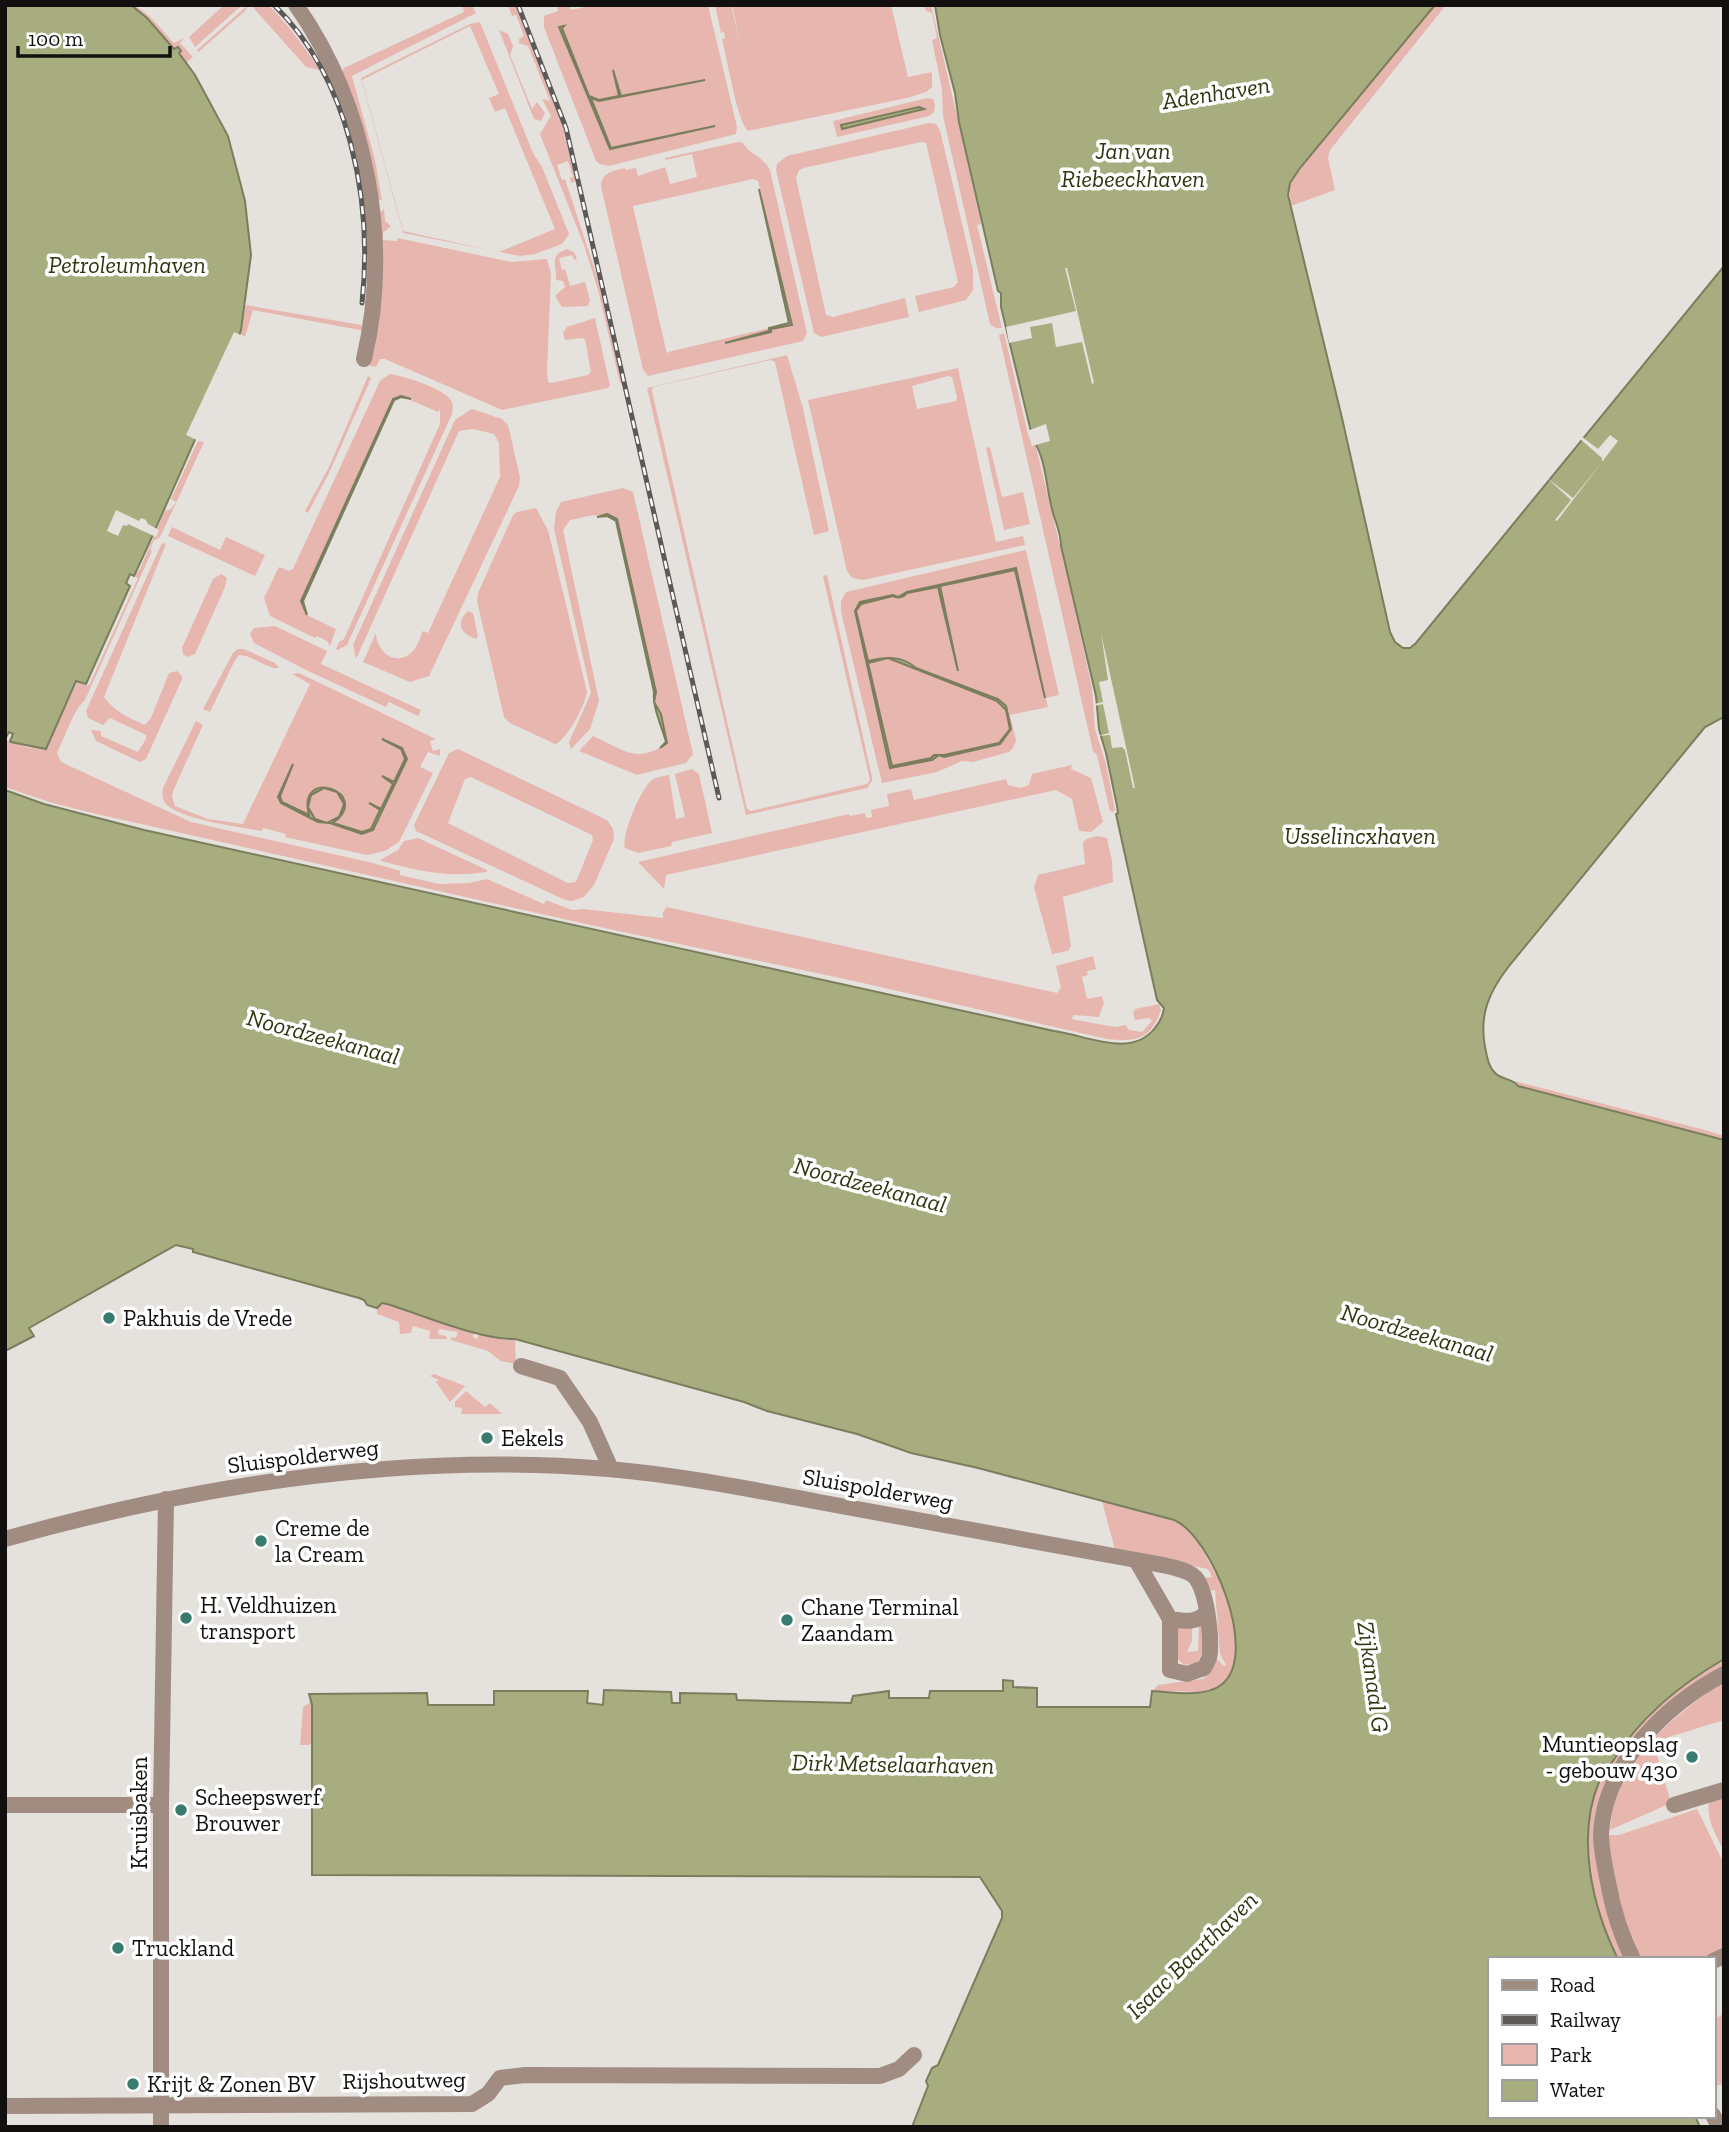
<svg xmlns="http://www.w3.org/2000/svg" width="1729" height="2132" font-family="'Zilla Slab',serif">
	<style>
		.green { fill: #e6b6af; fill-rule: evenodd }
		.water { fill: #a7ad7e; stroke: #7a7e5d; stroke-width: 2; fill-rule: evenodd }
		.pier { fill: #e5e2de }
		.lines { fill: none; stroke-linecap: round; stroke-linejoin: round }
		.minor { stroke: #a18c82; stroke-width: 16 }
		.rail-casing { stroke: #5c5a58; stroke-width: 5 }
		.rail { stroke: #fff; stroke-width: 2.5; stroke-dasharray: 8; stroke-linecap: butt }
		.poi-dot { fill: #387c6f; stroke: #fff; stroke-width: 2.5 }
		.labels { text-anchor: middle; stroke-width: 7; stroke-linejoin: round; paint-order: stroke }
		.poi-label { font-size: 23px; fill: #11100f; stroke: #fff; text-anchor: start }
		.street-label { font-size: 23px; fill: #11100f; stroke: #fff }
		.water-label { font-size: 24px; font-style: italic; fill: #323510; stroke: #fff }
	</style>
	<rect width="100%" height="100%" fill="#e5e2de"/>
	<!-- green -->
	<g class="green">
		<path d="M 131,5 C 147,9 162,31 174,43 L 184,38 L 180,43 L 193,57 L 198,52 L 197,50 L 248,5 L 245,11 L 186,63 L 178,53 L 177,47 L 175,49 L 141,13 Z"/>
		<polygon points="224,5 242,5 195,47 189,37"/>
		<path d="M 251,5 L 268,5 C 289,25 304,47 320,70 L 306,67 Z"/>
		<polygon points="462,5 472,5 476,13 352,76 375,160 382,201 375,197 341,73 344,68 464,12"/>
		<polygon points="508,5 516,5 560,114 576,181 571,183 570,178 573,177 568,161 557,165 562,180 565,179 599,283 623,383 620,383 598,290 584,245 540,134 551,116 542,99 550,101 528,46 519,43 519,39 524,36 516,15 512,16"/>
		<polygon points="561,5 569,5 571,10 594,5 708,5 737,127 736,134 609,166 600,164 596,161 544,27 544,16 558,11 557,7"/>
		<path d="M 715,5 L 731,5 L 741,47 L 732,5 L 891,5 L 908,77 L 932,72 L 932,87 L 926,92 L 907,98 L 748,131 C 737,122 727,57 722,39 L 725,38 L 724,32 L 721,33 Z"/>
		<path d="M 924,5 L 931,5 C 948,76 964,147 980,218 L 981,224 L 977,225 L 1002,328 L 996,328 L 990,324 L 943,116 L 942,89 L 932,40 L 937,38 L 932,13 L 926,11 Z"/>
		<polygon points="1435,5 1446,5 1330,150 1328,158 1335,190 1291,206 1289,187 1293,178"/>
		<path d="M 480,22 L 533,153 L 542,167 L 569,234 L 562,244 L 535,254 L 520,256 L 403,233 L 361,78 L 470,24 ZM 470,26 L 499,94 L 489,98 L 495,112 L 505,108 L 555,229 L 499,252 L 403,231 L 362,80 Z"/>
		<polygon points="499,30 508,34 513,46 510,55 532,109 537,102 545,113 541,121 534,119"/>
		<path d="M 927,98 L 933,99 L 935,104 L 934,112 L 929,116 L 837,137 L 833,121 ZM 919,107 L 920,111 L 842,128 L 842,125 Z"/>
		<polygon points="929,123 936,124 940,130 973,270 973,290 966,300 919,312 915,296 954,287 958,282 926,143 921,142 804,168 799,170 796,178 826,315 833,317 905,298 909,317 821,337 814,333 776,170 777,164 787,156"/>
		<path d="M 738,142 L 743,143 C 750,155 764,157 770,170 L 807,333 L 803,341 L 648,376 L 643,370 L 601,186 C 602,172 613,171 625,168 L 626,170 L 636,168 L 638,176 L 665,167 L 670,184 L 697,177 L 692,154 L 666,160 L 665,158 ZM 753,179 L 758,181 L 760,189 L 791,325 L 770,329 L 770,332 L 726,343 L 769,331 L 769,328 L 668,352 L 667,354 L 633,206 Z"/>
		<polygon points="384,209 385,221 391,226 383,233 383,240 397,241 398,238 511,262 547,259 551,273 547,371 548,382 551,383 588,375 591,372 585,339 582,338 565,340 563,333 567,327 595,318 610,386 608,388 502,410 385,359 380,359 376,367 370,366 377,215"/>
		<path d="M 567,249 L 574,252 L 577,259 L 574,260 L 572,255 L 559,258 L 562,270 L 565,269 L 570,286 L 585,282 L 590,301 L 588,306 L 562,307 L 556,298 L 556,295 L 565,287 L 563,281 L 556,280 C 557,264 548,256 567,249 Z"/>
		<polygon points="246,305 361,325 365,331 253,310 245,337 240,334"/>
		<polygon points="1004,333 1027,430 1036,447 1070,587 1092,688 1095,729 1106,764 1115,810 1113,812 1110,811 1097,755 1093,751 999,335"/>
		<polygon points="787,355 803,408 829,531 814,535 775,362 770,360 653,387 652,391 747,809 751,811 867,784 870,780 823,576 827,575 872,777 872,781 867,788 746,815 647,388"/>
		<path d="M 958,368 L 996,542 L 1023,536 L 1025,545 L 863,580 L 852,578 L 847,571 L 808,400 ZM 948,376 L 952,377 L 957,397 L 956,401 L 917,409 L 912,386 Z"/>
		<path d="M 390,374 C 404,376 441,388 449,398 C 454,402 453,408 452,414 L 347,645 L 338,650 L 336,649 L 339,642 L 344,639 L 440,424 L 440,409 L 438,412 L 401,396 L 393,399 L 301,601 L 307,615 L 336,629 L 330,646 L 327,641 L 317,636 L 315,638 L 270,616 L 264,598 L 279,567 L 289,571 L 293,569 L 380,381 Z"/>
		<polygon points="368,376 371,378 369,383 330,471 308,513 305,511 329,467"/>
		<path d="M 472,409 L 502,419 L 508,425 L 520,477 L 519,486 L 429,676 L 410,682 L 363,662 L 376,633 C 376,651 396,668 412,652 C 417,647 420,638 423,631 L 428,633 L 500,477 L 499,443 L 494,434 L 473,429 L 459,431 L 356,659 L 353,645 L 455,420 Z"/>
		<path d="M 198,441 L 204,442 L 163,531 L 159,538 L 154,540 L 150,550 L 152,551 L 85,700 C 74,709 65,737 57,753 L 61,762 L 191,822 L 373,863 L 400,871 L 400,875 L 439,884 L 469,883 L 487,879 L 544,904 L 546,900 L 572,910 L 583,909 L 663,918 L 663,912 L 667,907 L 1057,993 L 1061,988 L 1056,966 L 1093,956 L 1096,969 L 1087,971 L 1088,975 L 1082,977 L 1087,999 L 1102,996 L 1104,1003 L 1099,1017 L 1074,1015 L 1071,1019 L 1115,1027 L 1126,1025 L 1129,1030 L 1142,1032 L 1152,1021 L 1149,1018 L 1135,1020 L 1133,1013 L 1135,1009 L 1159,1004 L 1161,1010 C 1151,1040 1135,1042 1107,1039 L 854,981 L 595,926 L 92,813 L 49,802 L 5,787 L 5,740 L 27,747 L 46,750 L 77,682 L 87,686 L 90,683 L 138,578 L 134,576 L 140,569 L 165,511 L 171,509 L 176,502 L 171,499 Z"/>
		<polygon points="990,447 1002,497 1023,492 1030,524 1004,530 986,448"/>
		<path d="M 623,488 L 633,492 L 693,754 L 686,763 L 637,775 L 579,751 L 593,736 C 623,749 636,765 667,743 L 661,714 L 654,702 L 656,692 L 617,519 C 601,511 587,517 570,520 L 563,530 L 599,701 L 590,729 L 571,749 L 569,742 L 591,693 L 554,529 L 556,512 L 561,502 Z"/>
		<path d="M 536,508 L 548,530 L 587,692 C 585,705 567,740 555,744 L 510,723 L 504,717 L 477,601 L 478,593 L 513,515 L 517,512 Z"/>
		<polygon points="172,527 220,550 226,537 265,555 255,576 168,536"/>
		<path d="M 162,543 L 166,544 L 104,697 C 114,711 129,718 145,725 L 151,718 L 169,673 L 177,671 L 182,676 L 182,679 L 146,759 L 140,762 L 96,741 L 91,730 L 101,731 L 101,736 L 138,752 L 146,739 L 146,735 L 110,718 L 103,725 L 88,718 L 86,711 Z"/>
		<polygon points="1026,550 1059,695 1046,698 1048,707 1010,715 1016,741 1013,748 1009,752 973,762 962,761 937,772 882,783 841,612 841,601 846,592"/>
		<polygon points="221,574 227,578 225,587 195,654 187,657 183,654 182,648 213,579"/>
		<path d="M 468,611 L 473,613 L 478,636 L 476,639 C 461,634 455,623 468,611 Z"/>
		<polygon points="275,626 327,651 321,664 421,710 418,716 389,702 386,707 306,670 254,643 250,634 254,628"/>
		<path d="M 244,649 L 275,663 L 279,668 C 266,669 253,655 239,655 L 234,662 L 211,710 L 210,712 L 203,709 L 233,653 L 238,649 Z"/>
		<path d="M 299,673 L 436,739 L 430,741 L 433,751 L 440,749 L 440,756 L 428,752 L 420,767 L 433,773 L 399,842 L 385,851 L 367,855 L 285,837 L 286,834 L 263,828 L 262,831 C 239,827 182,820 166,804 C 162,800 162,794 163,788 L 196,721 L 203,725 L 173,791 L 172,797 L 175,806 L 208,819 L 243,824 L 310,684 L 292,674 Z"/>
		<path d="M 458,749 L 607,820 L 613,829 L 614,839 L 594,885 L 584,897 L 572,901 L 565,900 L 416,831 L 414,825 L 449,753 ZM 471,777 L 592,835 L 593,840 L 576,882 L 568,883 L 448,823 L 465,779 Z"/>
		<polygon points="1072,765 1071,769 1091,778 1103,822 1091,832 1079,831 1072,799 1056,790 666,875 664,889 638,862 849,814 850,816 865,813 866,818 872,817 871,810 889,806 887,794 911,789 914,800 1006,779 1008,785 1020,788 1029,785 1032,774"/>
		<path d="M 692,769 L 699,774 L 712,833 L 672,842 L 671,846 L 638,853 L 625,848 C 621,836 641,788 652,780 C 657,777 664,776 669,775 L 676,819 L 685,817 L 675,774 Z"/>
		<polygon points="1097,836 1107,838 1112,861 1113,882 1063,897 1071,946 1068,951 1052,954 1034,887 1038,875 1085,864 1083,843 1086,839"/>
		<path d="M 418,838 L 487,870 L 487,872 C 446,878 420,871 381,861 L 380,860 L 398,850 L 404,841 Z"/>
		<polygon points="1514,1081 1705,1130 1724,1136 1724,1140 1518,1086"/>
		<polygon points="382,1303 474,1331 473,1337 477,1339 479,1333 504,1340 515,1339 516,1364 501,1361 488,1351 451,1340 451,1337 456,1338 458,1332 439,1329 438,1334 446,1336 447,1339 429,1339 430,1331 413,1326 411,1333 400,1334 399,1322 377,1314 377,1308"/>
		<polygon points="434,1374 465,1386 450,1402 436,1382 439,1380 430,1376"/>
		<polygon points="466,1391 485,1407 490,1403 502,1414 461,1414 462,1408 455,1407 455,1402"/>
		<polygon points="1102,1501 1184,1524 1190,1529 1223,1586 1230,1606 1238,1651 1228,1678 1222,1685 1207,1692 1152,1691 1158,1685 1203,1679 1214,1666 1216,1658 1224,1666 1226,1665 1220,1654 1215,1590 1211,1591 1204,1578 1212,1577 1208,1569 1115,1550"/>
		<polygon points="1204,1619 1205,1646 1197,1663 1184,1665 1177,1658 1175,1626 1192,1627 1192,1641 1187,1652 1198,1651 1199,1624"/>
		<path d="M 1724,1659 L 1724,1671 L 1650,1730 L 1601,1815 L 1630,1959 L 1618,1959 C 1592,1907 1576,1837 1599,1782 C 1602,1775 1607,1770 1611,1764 C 1639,1718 1678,1686 1724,1659 Z"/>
		<path d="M 1724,1681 L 1724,1720 L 1653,1742 L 1671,1803 L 1610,1830 C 1614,1761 1673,1717 1724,1681 Z"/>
		<polygon points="311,1702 311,1743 309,1745 300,1745 303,1707"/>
		<path d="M 1724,1794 L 1724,1851 C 1715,1833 1706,1819 1709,1799 Z"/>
		<polygon points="1697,1809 1724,1864 1724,1951 1708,1959 1637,1959 1627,1939 1606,1835 1619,1835"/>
		<polygon points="1724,2014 1724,2084 1713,2086 1713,2019"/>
	</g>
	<!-- water -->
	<g class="water">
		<polygon points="5,5 131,5 147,18 174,49 178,47 181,51 179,53 195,75 228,136 245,201 251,255 241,330 229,363 147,548 134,576 130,574 126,583 130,586 86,684 76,681 46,749 11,742 10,741 13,734 9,732 5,739"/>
		<path d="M 935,5 L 1435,5 L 1300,168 L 1290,183 L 1288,195 L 1342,418 L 1390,632 L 1395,642 L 1403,648 L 1410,648 L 1416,643 L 1724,266 L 1724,717 L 1705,727 L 1509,966 C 1489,992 1479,1014 1485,1047 C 1487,1056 1488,1066 1495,1073 C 1502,1080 1512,1078 1518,1086 L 1724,1140 L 1724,1659 C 1678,1686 1639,1718 1611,1764 C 1607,1770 1602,1775 1599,1782 C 1576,1837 1592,1907 1618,1959 L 1489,1959 L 1489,2116 L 1695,2116 L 1700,2127 L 912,2127 L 928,2086 L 926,2081 L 932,2068 L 938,2065 L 1002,1918 L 1002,1911 L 980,1877 L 312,1875 L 312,1808 L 322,1808 L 322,1799 L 312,1798 L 312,1705 L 309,1694 L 427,1693 L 428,1705 L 494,1705 L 494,1691 L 588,1691 L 587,1703 L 603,1705 L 604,1690 L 671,1692 L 672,1703 L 680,1703 L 680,1693 L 736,1694 L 737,1700 L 851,1703 L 853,1696 L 889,1691 L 889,1698 L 929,1698 L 930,1691 L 1003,1691 L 1003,1680 L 1013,1681 L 1013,1687 L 1037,1688 L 1037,1707 L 1150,1707 L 1152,1691 C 1172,1692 1204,1698 1221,1685 C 1261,1655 1211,1535 1174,1520 L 978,1468 L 911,1453 L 857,1434 L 767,1411 L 744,1402 L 515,1339 C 480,1340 423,1315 387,1304 L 382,1303 L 377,1308 L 367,1305 L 364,1300 L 359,1298 L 193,1252 L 193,1249 L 176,1245 L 29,1328 L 34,1336 L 5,1351 L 5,790 L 44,804 L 144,830 L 1054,1031 C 1086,1035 1131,1059 1155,1028 C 1160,1022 1163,1016 1164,1008 L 1157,1000 L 1116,814 L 1118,813 L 1117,806 L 1106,753 L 1099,729 L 1096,696 L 1061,546 C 1061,532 1055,522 1052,509 C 1046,487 1046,458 1033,440 L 1001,307 L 1001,293 L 998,291 L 959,122 L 955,93 L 940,35 Z"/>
		<polygon points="564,26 562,28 589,96 599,100 619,96 613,70 621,96 705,80 599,101 591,98 611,148 715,126 610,149 559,27"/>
		<polygon points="919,107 924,109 842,129 841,125"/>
		<polygon points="759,189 792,325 771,329 771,332 725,343 769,331 769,328 789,323"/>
		<polygon points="401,396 411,399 401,397 394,400 303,601 307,615 301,601 393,399"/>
		<path d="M 607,514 L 617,519 L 656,692 L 654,702 L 661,714 L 667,743 L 660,748 L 666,742 C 662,727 652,706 654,692 L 616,521 L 607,516 L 597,517 Z"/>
		<path d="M 1016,568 L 1045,698 L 1015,570 L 940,586 L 958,671 L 938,587 L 907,593 C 903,598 899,599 893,596 L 861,604 L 856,611 L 868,661 C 885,657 902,655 916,668 L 998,699 L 1006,706 L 1011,729 L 1000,744 L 944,757 L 939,755 L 932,760 L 890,768 L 855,611 L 860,602 L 893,595 L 898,597 L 907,592 ZM 888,658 L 997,701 L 1006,710 L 1010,729 L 999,743 L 944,755 L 934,755 L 931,758 L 892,766 L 868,663 Z"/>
		<path d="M 382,739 L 402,748 L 407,759 L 373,830 L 362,834 L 330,823 L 318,822 L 281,803 L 278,797 L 293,764 L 280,796 L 282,802 L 309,815 C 296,765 374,793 333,823 L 362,832 L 371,829 L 380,810 L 369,803 L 381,809 L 393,784 L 382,776 L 394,782 L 405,759 L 401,749 ZM 324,788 L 337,792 L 344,804 L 339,817 L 327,823 L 315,819 L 308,807 L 311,795 Z"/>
	</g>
	<!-- pier -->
	<g class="pier">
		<polygon points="1065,268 1067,268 1094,383 1092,384 1082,342 1056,347 1052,323 1030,327 1032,338 1009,343 1006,327 1076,311"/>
		<polygon points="234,332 243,336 199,441 186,435"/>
		<polygon points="1046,424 1050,441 1032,446 1027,431"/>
		<polygon points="1610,435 1618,441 1557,521 1555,520 1571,500 1547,478 1573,498 1602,462 1602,458 1579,438 1581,436 1598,449"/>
		<polygon points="116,510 139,521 141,518 146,520 148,524 159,530 156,537 128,524 127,526 123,525 118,536 107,531"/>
		<polygon points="1101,633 1135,788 1133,788 1125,750 1122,747 1112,748 1110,735 1097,736 1109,733 1103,704 1094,706 1094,704 1103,702 1099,682 1108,680"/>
	</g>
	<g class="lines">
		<!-- minor -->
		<g class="minor">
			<path d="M 296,5 C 366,105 392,241 364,359"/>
			<polyline points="521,1366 560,1378 590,1422 611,1469"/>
			<path d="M 5,1539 C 201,1484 405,1452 608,1469 C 679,1475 749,1489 819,1502 C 925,1521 1031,1540 1136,1560"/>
			<path d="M 1170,1619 L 1170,1670 L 1187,1674 L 1204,1668 C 1207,1663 1210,1658 1210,1652 C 1211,1634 1207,1591 1195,1577 C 1186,1567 1150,1563 1136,1560 L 1170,1619 C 1184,1621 1196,1624 1207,1612"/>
			<polyline points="5,1805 161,1805"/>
			<polyline points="1674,1805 1724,1790"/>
			<path d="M 1633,1959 C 1620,1934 1613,1910 1608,1882 C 1605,1867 1601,1850 1601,1834 C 1604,1764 1666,1705 1724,1674"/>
			<polyline points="1713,1961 1724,1956"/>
			<polyline points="5,2106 472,2104 488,2094 500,2078 525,2075 880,2076 899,2069 914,2055"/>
			<polyline points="1713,2115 1719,2127"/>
			<polyline points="161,2127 161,1805 166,1499"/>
		</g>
		<!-- rail casing -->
		<g class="rail-casing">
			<g id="rail">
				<path d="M 274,5 C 350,79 373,201 362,303"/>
				<polyline points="518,5 566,128 719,798"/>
			</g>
		</g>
		<!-- rail -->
		<use href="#rail" class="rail"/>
	</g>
	<!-- markers -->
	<g class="poi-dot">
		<circle cx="109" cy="1318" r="7"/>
		<circle cx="487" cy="1438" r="7"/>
		<circle cx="261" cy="1541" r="7"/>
		<circle cx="186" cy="1618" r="7"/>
		<circle cx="787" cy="1620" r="7"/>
		<circle cx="1692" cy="1757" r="7"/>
		<circle cx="181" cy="1810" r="7"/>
		<circle cx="118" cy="1948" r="7"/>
		<circle cx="133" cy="2084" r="7"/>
	</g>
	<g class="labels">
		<!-- poi labels -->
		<g class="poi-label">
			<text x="123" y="1326">Pakhuis de Vrede</text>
			<text x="501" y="1446">Eekels</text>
			<text x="275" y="1536">Creme de<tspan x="275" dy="26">la Cream</tspan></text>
			<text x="200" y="1613">H. Veldhuizen<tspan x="200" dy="26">transport</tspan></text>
			<text x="801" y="1615">Chane Terminal<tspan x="801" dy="26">Zaandam</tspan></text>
			<text x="1678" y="1752" text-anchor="end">Muntieopslag<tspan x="1678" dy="26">- gebouw 430</tspan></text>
			<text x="195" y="1805">Scheepswerf<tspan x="195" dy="26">Brouwer</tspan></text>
			<text x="132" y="1956">Truckland</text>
			<text x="147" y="2092">Krijt &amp; Zonen BV</text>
		</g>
		<!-- street labels -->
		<g class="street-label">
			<text transform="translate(303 1456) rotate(-7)" y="8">Sluispolderweg</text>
			<text transform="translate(878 1489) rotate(10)" y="8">Sluispolderweg</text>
			<text transform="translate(139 1813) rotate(-90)" y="8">Kruisbaken</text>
			<text transform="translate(404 2080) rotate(-1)" y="8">Rijshoutweg</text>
		</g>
		<!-- water labels -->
		<g class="water-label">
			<text transform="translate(1216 93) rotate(-9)" y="8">Adenhaven</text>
			<text x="1133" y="159">Jan van<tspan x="1133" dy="28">Riebeeckhaven</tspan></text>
			<text x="127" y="273">Petroleumhaven</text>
			<text x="1360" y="844">Usselincxhaven</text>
			<text transform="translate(323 1037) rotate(15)" y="8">Noordzeekanaal</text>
			<text transform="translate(870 1185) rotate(15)" y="8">Noordzeekanaal</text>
			<text transform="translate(1417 1333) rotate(16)" y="8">Noordzeekanaal</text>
			<text transform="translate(1373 1677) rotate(82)" y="8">Zijkanaal G</text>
			<text transform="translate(893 1764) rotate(1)" y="8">Dirk Metselaarhaven</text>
			<text transform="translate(1192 1955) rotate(-44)" y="8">Isaac Baarthaven</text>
		</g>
	</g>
	<!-- border -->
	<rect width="1729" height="2132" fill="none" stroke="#11100f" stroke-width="14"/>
	<!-- legend -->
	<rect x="1488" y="1957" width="228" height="161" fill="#ffffff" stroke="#a09f9f" stroke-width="2"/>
	<rect x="1502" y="1980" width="35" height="10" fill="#a18c82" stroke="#a09f9f" stroke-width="2"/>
	<text x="1550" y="1992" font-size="21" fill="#11100f">Road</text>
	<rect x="1502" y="2015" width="35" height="10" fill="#5c5a58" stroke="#a09f9f" stroke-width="2"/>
	<text x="1550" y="2027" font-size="21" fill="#11100f">Railway</text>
	<rect x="1502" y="2044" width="35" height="21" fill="#e6b6af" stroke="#a09f9f" stroke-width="2"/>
	<text x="1550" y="2062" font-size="21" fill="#11100f">Park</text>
	<rect x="1502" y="2080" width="35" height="21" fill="#a7ad7e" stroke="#a09f9f" stroke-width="2"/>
	<text x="1550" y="2097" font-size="21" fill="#11100f">Water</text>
	<!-- scale -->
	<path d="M18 46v10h152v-10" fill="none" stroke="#11100f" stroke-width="3.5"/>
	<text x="28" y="46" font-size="21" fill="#11100f" stroke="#ffffff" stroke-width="5" paint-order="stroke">100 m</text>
</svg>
